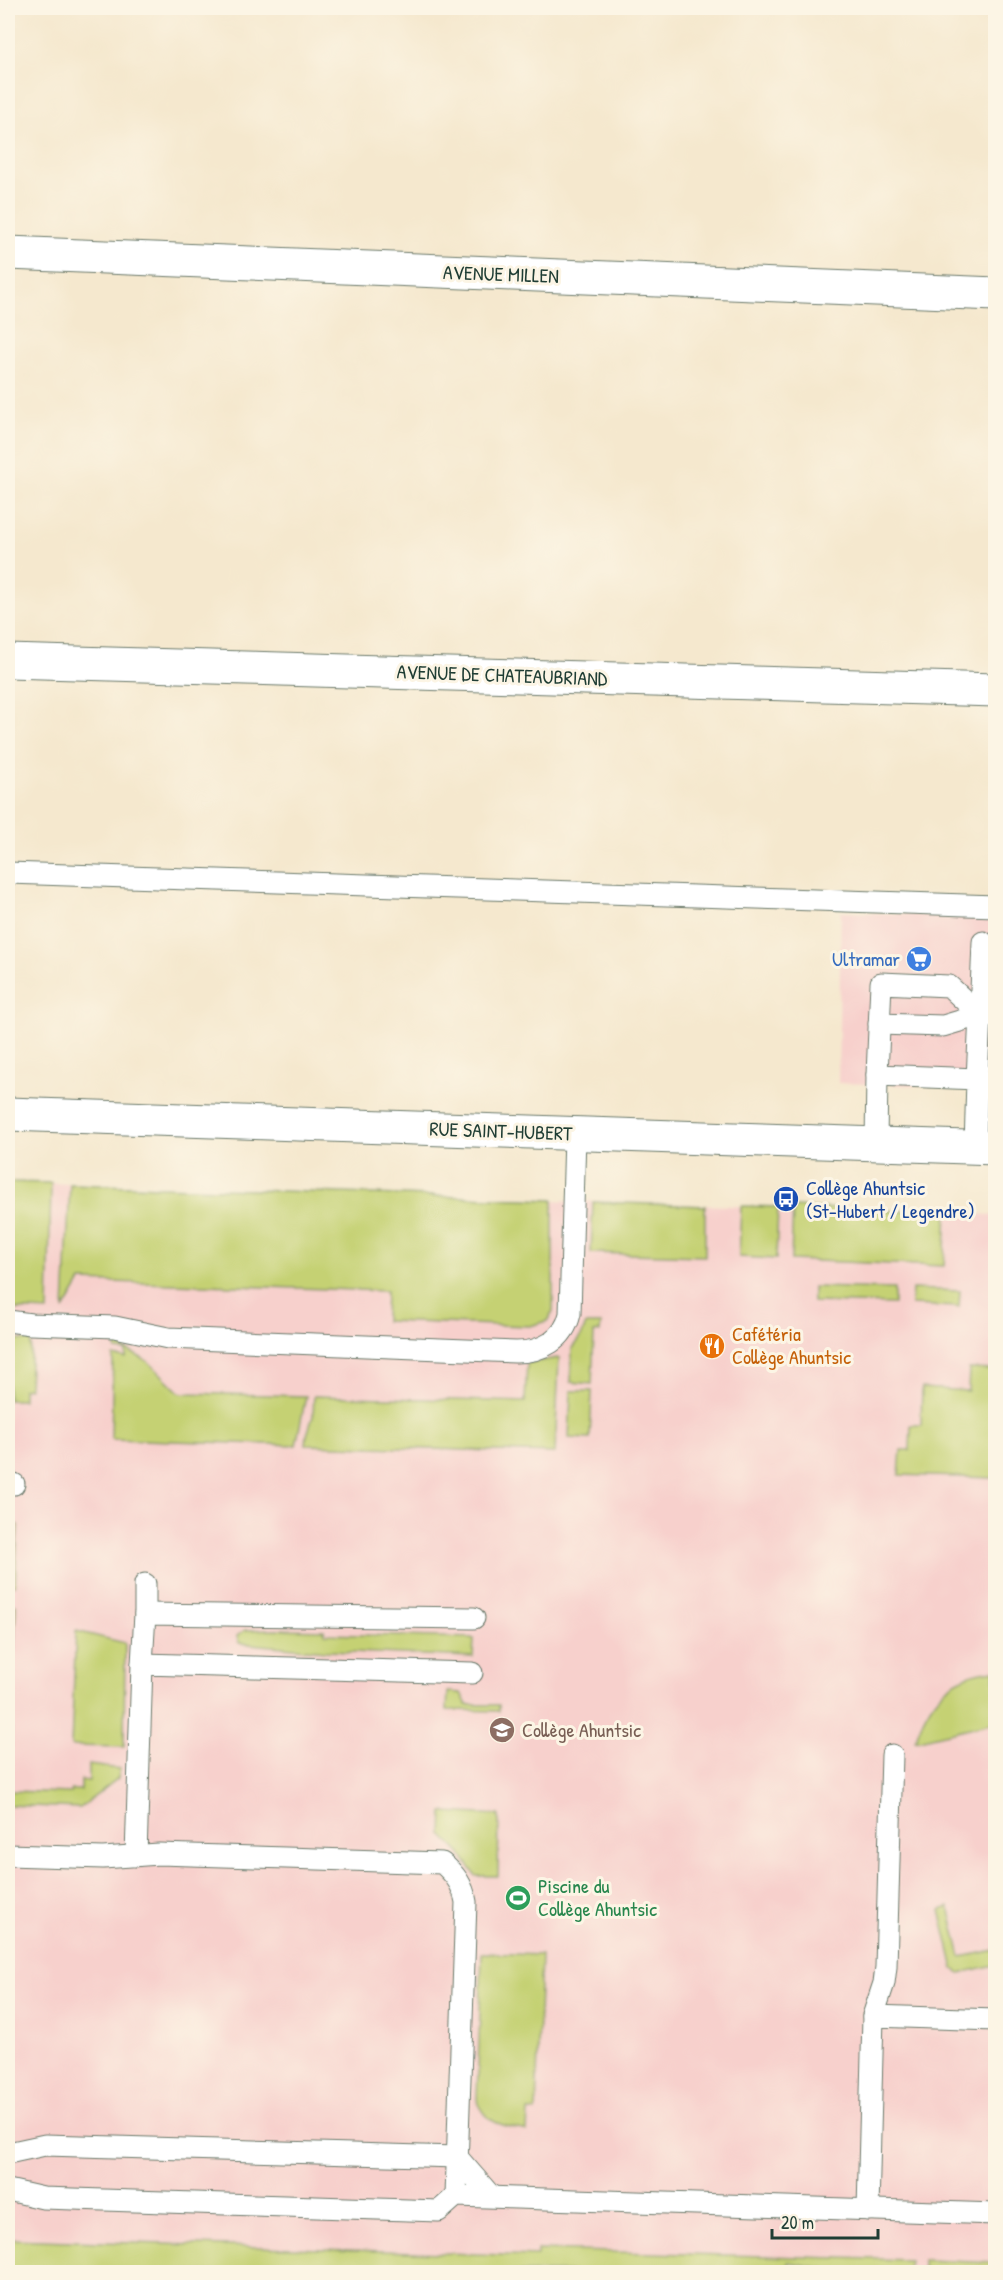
<svg xmlns="http://www.w3.org/2000/svg" width="1003" height="2280" font-family="'Patrick Hand',sans-serif">
	<style>
		.built { fill: #f7d0cc }
		.green { fill: #c5d173; stroke: #728754; stroke-width: 1.5 }
		.lines { fill: none; stroke-linecap: round; stroke-linejoin: round }
		.service-casing { stroke: #6a796a; stroke-width: 23 }
		.minor-casing { stroke: #6a796a; stroke-width: 35 }
		.secondary-casing { stroke: #6a796a; stroke-width: 35 }
		.service { stroke: #fff; stroke-width: 21 }
		.minor { stroke: #fff; stroke-width: 33 }
		.secondary { stroke: #fff; stroke-width: 33 }
		.labels { text-anchor: middle; stroke-width: 6; stroke-linejoin: round; paint-order: stroke }
		.street-label { font-size: 20px; fill: #1f3d34; stroke: #fcf5e5 }
		.shop-label { font-size: 20px; fill: #366cbe; stroke: #fcf5e5; text-anchor: end }
		.transit-label { font-size: 20px; fill: #164399; stroke: #fcf5e5; text-anchor: start }
		.food-label { font-size: 20px; fill: #c56008; stroke: #fcf5e5; text-anchor: start }
		.education-label { font-size: 20px; fill: #785e54; stroke: #fcf5e5; text-anchor: start }
		.leisure-label { font-size: 20px; fill: #27864d; stroke: #fcf5e5; text-anchor: start }
	</style>
	<rect width="100%" height="100%" fill="#fcf5e5"/>
	<filter id="ink" filterUnits="userSpaceOnUse"><feTurbulence type="fractalNoise" baseFrequency=".0167" numOctaves="2"/><feDisplacementMap in="SourceGraphic" scale="12" xChannelSelector="R" yChannelSelector="G"/><feConvolveMatrix kernelMatrix="1 2 1 2 8 2 1 2 1" color-interpolation-filters="sRGB"/></filter>
	<filter id="wash" filterUnits="userSpaceOnUse"><feTurbulence type="fractalNoise" baseFrequency=".008" numOctaves="4" result="noise"/><feDisplacementMap in="SourceGraphic" scale="24" xChannelSelector="R" yChannelSelector="G"/><feGaussianBlur stdDeviation="1.35" result="paint"/><feColorMatrix in="noise" values="0 0 0 0 0 0 0 0 0 0 0 0 0 0 0 0 0 1.4 0 .05"/><feComposite in="paint" operator="in"/></filter>
	<g filter="url(#wash)">
		<rect width="100%" height="100%" fill="#f5e8ce"/>
		<!-- built -->
		<g class="built">
			<polygon points="841,912 995,917 995,1088 838,1083"/>
			<polygon points="8,1182 995,1215 995,2272 840,2272 789,2261 8,2245"/>
		</g>
		<!-- green -->
		<g class="green">
			<polygon points="8,1182 51,1183 48,1311 8,1309"/>
			<polygon points="70,1184 553,1200 553,1311 547,1321 530,1326 385,1321 386,1291 81,1281 64,1310"/>
			<polygon points="593,1202 705,1206 705,1256 591,1253"/>
			<polygon points="741,1206 778,1207 776,1259 739,1257"/>
			<polygon points="793,1207 947,1213 944,1266 791,1260"/>
			<polygon points="813,1287 894,1289 894,1304 813,1302"/>
			<polygon points="912,1289 960,1291 959,1307 911,1305"/>
			<polygon points="586,1324 601,1324 600,1332 594,1332 592,1384 571,1382 572,1348 582,1335"/>
			<polygon points="8,1340 31,1340 29,1388 23,1389 23,1400 8,1400"/>
			<polygon points="116,1344 149,1362 179,1392 183,1393 306,1396 296,1445 111,1439 113,1356 126,1358 126,1351 116,1350"/>
			<polygon points="559,1358 555,1453 306,1445 307,1435 313,1416 314,1396 525,1402 527,1363"/>
			<polygon points="969,1369 995,1370 995,1478 899,1475 901,1450 910,1450 911,1425 921,1425 922,1388 968,1391"/>
			<polygon points="571,1391 592,1391 590,1439 569,1438"/>
			<polygon points="8,1522 18,1525 15,1585 8,1585"/>
			<polygon points="8,1605 16,1605 14,1651 8,1651"/>
			<polygon points="277,1629 324,1630 325,1634 471,1638 474,1639 473,1657 327,1651 239,1643 237,1636 245,1630"/>
			<polygon points="76,1631 125,1643 124,1747 71,1746"/>
			<path d="M 995,1670 L 995,1722 L 915,1741 C 928,1699 950,1674 995,1670 Z"/>
			<polygon points="8,1672 13,1672 9,1791 71,1793 71,1790 81,1790 81,1780 89,1781 89,1765 120,1769 118,1778 80,1808 8,1805"/>
			<polygon points="448,1692 461,1693 467,1705 499,1705 499,1711 447,1710"/>
			<polygon points="443,1812 499,1815 498,1876 476,1876 460,1853 442,1835"/>
			<polygon points="949,1907 961,1957 995,1950 995,1965 960,1973 954,1969 940,1910"/>
			<path d="M 482,1953 L 541,1955 L 536,2111 L 528,2111 L 527,2131 C 502,2124 489,2127 477,2100 Z"/>
			<polygon points="8,2239 537,2256 537,2250 909,2260 908,2272 840,2272 789,2262 789,2272 8,2272"/>
			<polygon points="923,2260 995,2263 995,2272 923,2272"/>
		</g>
	</g>
	<g filter="url(#ink)">
		<g class="lines">
			<!-- service casing -->
			<g class="service-casing">
				<g id="service">
					<polyline points="8,873 996,906"/>
					<polyline points="980,1015 983,942"/>
					<polyline points="879,1024 943,1026 980,1015"/>
					<polyline points="877,1075 881,983 949,986 980,1015"/>
					<polyline points="977,1079 980,1015 996,1016"/>
					<polyline points="876,1144 877,1075 977,1079 975,1147"/>
					<path d="M 8,1321 L 31,1324 L 115,1327 L 168,1338 L 516,1352 C 542,1352 564,1340 570,1314 L 575,1135"/>
					<polyline points="8,1484 14,1484"/>
					<polyline points="145,1614 145,1584"/>
					<polyline points="142,1664 145,1614 474,1618"/>
					<path d="M 8,1855 L 103,1858 L 159,1854 L 442,1863 C 455,1874 463,1885 466,1902 L 456,2196"/>
					<polyline points="136,1856 142,1664 472,1673"/>
					<polyline points="873,2016 884,1983 886,1967 892,1755"/>
					<polyline points="8,2153 45,2145 457,2157 491,2196"/>
					<polyline points="8,2190 43,2198 439,2211 456,2196 996,2214"/>
					<polyline points="868,2210 873,2016 996,2020"/>
				</g>
			</g>
			<!-- minor casing -->
			<g class="minor-casing">
				<g id="minor">
					<polyline points="8,253 996,294"/>
					<polyline points="8,661 996,690"/>
				</g>
			</g>
			<!-- secondary casing -->
			<g class="secondary-casing">
				<polyline id="secondary" points="8,1114 996,1148"/>
			</g>
			<!-- service -->
			<use href="#service" class="service"/>
			<!-- minor -->
			<use href="#minor" class="minor"/>
			<!-- secondary -->
			<use href="#secondary" class="secondary"/>
		</g>
	</g>
	<!-- icons -->
	<defs>
		<g id="supermarket-disc" transform="scale(1.35)"><circle r="9.5" fill="#3f7fe0" stroke="#fcf5e5"/><path d="M-6-5.5h2.5l.6 2H6L4.5 2H-2.5L-4.4-4H-6ZM-1.5 3.2a1.3 1.3 0 1 0 .1 0ZM3 3.2a1.3 1.3 0 1 0 .1 0Z" fill="#fff"/></g>
		<g id="bus-disc" transform="scale(1.35)"><circle r="9.5" fill="#1a4fb4" stroke="#fcf5e5"/><path d="M-5-6H5V4H4V6H2V4H-2V6H-4V4H-5ZM-3.5-4V0h7V-4ZM-3.5 1.2v1.5H-2V1.2ZM2 1.2v1.5H3.5V1.2Z" fill="#fff"/></g>
		<g id="restaurant-disc" transform="scale(1.35)"><circle r="9.5" fill="#e8710a" stroke="#fcf5e5"/><path d="M-5-6h1v4h1v-4h1v4h1v-4h1v5L-1.5 .5V6h-2V.5L-5-1ZM5-6V6H3V1.5H1.5Q1.5-4 5-6Z" fill="#fff"/></g>
		<g id="university-disc" transform="scale(1.35)"><circle r="9.5" fill="#8d6e63" stroke="#fcf5e5"/><path d="M0-5L7-2L0 1L-7-2ZM-4 1L0 2.5L4 1V4Q0 6-4 4Z" fill="#fff"/></g>
		<g id="stadium-disc" transform="scale(1.35)"><circle r="9.5" fill="#2e9e5b" stroke="#fcf5e5"/><path d="M0-5a6.5 5 0 1 0 0 10a6.5 5 0 1 0 0-10ZM-3.5-1.8h7v3.6h-7Z" fill="#fff"/></g>
	</defs>
	<g fill-rule="evenodd">
		<use href="#supermarket-disc" x="919" y="959"/>
		<use href="#bus-disc" x="786" y="1199"/>
		<use href="#restaurant-disc" x="712" y="1346"/>
		<use href="#university-disc" x="502" y="1730"/>
		<use href="#stadium-disc" x="518" y="1898"/>
	</g>
	<g class="labels">
		<!-- street labels -->
		<g class="street-label">
			<text transform="translate(501 274) rotate(2)" y="7">AVENUE MILLEN</text>
			<text transform="translate(502 675) rotate(2)" y="7">AVENUE DE CHATEAUBRIAND</text>
			<text transform="translate(501 1131) rotate(2)" y="7">RUE SAINT-HUBERT</text>
		</g>
		<!-- shop labels -->
		<g class="shop-label">
			<text x="900" y="966">Ultramar</text>
		</g>
		<!-- transit labels -->
		<g class="transit-label">
			<text x="806" y="1195">Collège Ahuntsic<tspan x="806" dy="23">(St-Hubert / Legendre)</tspan></text>
		</g>
		<!-- food labels -->
		<g class="food-label">
			<text x="732" y="1341">Cafétéria<tspan x="732" dy="23">Collège Ahuntsic</tspan></text>
		</g>
		<!-- education labels -->
		<g class="education-label">
			<text x="522" y="1737">Collège Ahuntsic</text>
		</g>
		<!-- leisure labels -->
		<g class="leisure-label">
			<text x="538" y="1893">Piscine du<tspan x="538" dy="23">Collège Ahuntsic</tspan></text>
		</g>
	</g>
	<!-- margin -->
	<rect width="1003" height="2280" fill="none" stroke="#fcf5e5" stroke-width="30"/>
	<!-- scale -->
	<path d="M772 2229v9h106v-9" fill="none" stroke="#1f3d34" stroke-width="3"/>
	<text x="781" y="2229" font-size="18" fill="#1f3d34" stroke="#fcf5e5" stroke-width="4.5" paint-order="stroke">20 m</text>
</svg>
